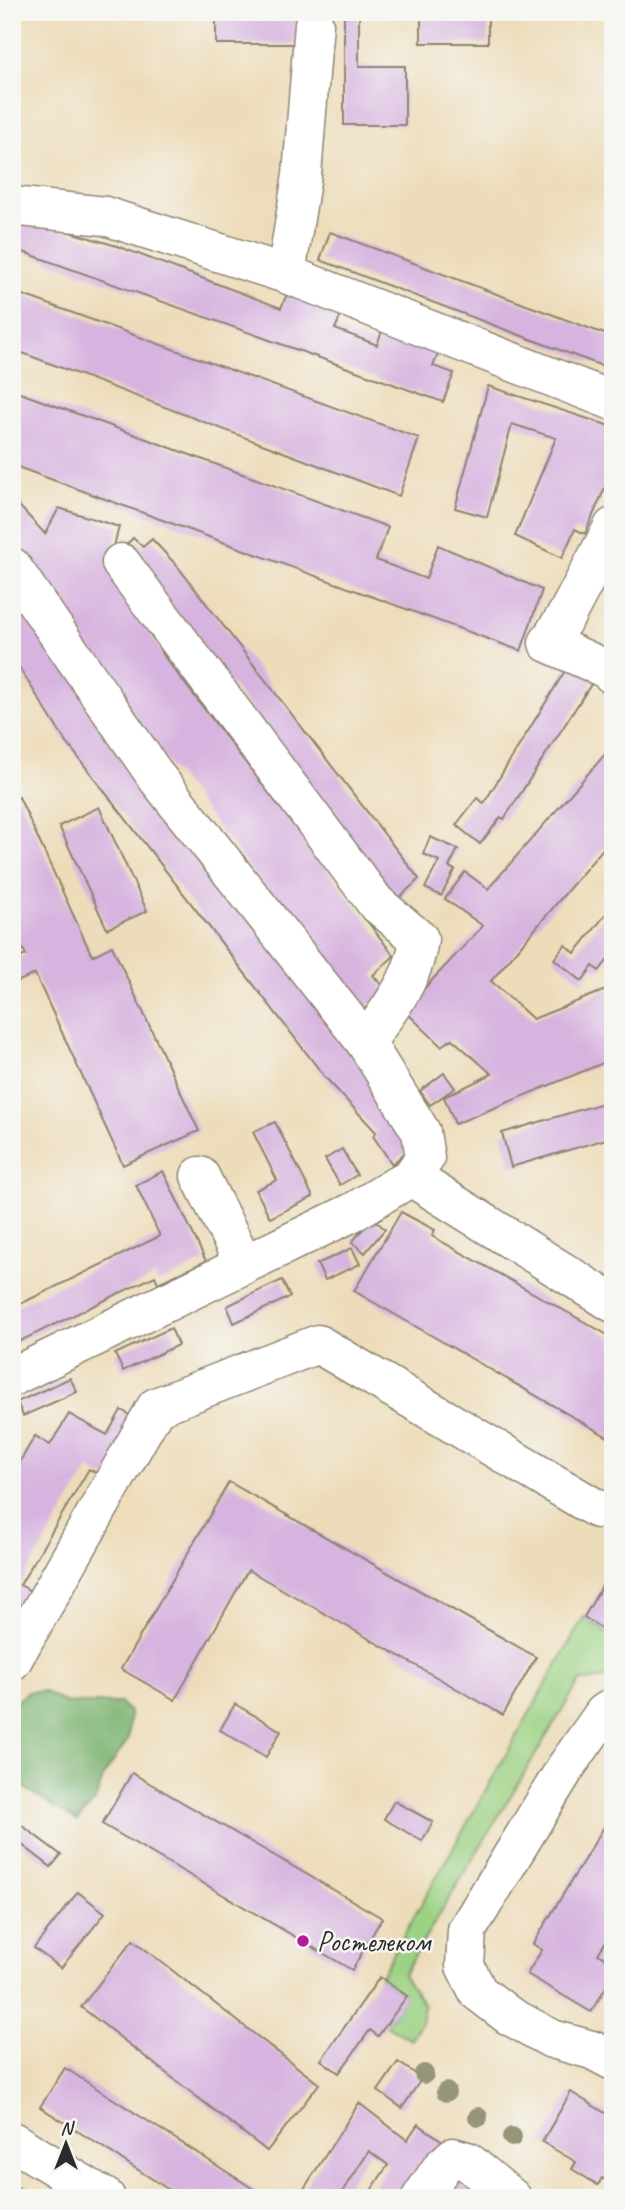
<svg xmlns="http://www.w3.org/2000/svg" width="625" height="2210" font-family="Caveat,sans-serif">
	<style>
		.green { fill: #9cd283; stroke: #647e57; stroke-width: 2 }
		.forest { fill: #7db471; stroke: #54704e; stroke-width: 2 }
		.building { fill: #d7b4df }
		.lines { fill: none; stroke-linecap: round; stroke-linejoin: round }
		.minor-casing { stroke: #8c8472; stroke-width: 41 }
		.minor { stroke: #fff; stroke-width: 38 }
		.tree { fill: #959679 }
		.poi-dot { fill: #b5179e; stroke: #f6f6f2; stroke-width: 2.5 }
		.labels { text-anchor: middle; stroke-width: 5; stroke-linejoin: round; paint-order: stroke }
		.poi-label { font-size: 28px; fill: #2b2b2b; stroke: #f6f6f2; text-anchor: start }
	</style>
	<rect width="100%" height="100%" fill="#f6f6f2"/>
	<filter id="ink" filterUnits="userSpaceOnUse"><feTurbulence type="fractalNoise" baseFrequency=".0143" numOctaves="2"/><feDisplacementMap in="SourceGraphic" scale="14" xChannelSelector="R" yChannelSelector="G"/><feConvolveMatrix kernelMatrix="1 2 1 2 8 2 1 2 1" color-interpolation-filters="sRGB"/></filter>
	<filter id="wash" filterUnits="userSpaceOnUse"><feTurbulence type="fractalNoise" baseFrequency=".00686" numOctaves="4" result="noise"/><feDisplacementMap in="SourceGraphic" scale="28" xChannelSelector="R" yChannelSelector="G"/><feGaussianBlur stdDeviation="1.57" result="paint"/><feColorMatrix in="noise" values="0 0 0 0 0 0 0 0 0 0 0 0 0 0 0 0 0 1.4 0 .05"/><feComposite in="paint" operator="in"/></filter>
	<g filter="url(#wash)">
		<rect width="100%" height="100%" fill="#eddcb9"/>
		<!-- green -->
		<polygon class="green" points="584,1617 609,1634 613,1629 613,1677 579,1682 403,1975 424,2005 421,2022 411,2040 386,2025 406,1996 380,1977"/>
		<!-- forest -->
		<polygon class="forest" points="42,1691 66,1703 120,1703 130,1713 128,1740 104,1775 95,1801 77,1821 12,1780 12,1704 28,1692"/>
		<g id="blocks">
			<!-- building -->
			<g class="building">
				<rect x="216" y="12" width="80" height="32"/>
				<polygon points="344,12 359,12 359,66 405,66 405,125 344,125"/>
				<rect x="421" y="12" width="67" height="31"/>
				<polygon points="12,215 117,246 281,308 287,294 341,315 335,329 377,345 383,328 440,350 433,366 454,373 443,402 12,248"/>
				<polygon points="330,232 610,336 613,330 613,370 320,260"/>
				<polygon points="12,291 419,438 399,496 12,349"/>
				<polygon points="488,386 613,427 613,469 585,534 575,529 562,558 515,536 556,438 512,424 487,517 455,508"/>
				<polygon points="12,390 388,527 376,560 426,579 438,545 542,590 521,651 12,465"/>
				<polygon points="12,498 45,534 59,508 119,527 110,561 106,562 166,659 394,956 373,975 387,992 362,1011 147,737 12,540"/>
				<polygon points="133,538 143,547 152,539 178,567 419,879 398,899 136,562 122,549"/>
				<polygon points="12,593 397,1114 414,1145 392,1164 373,1136 376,1132 325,1077 64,739 12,656"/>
				<polygon points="571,661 597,675 504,819 501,817 480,844 456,825 477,798 484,803"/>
				<polygon points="613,745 613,837 491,981 533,1019 613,987 613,1059 455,1124 444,1097 492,1074 452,1039 441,1046 404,1010 483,926 445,899 465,872 488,889"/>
				<polygon points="19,797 92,956 112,946 199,1131 123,1165 35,974 12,984 12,961 26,955 12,926 12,800"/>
				<polygon points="99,807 147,911 107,929 59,826"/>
				<polygon points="430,837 458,849 449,867 455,870 441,896 425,888 439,861 423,854"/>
				<polygon points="613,905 613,953 599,971 593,966 582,981 554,959 565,945 575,953"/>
				<polygon points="444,1073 455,1088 430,1105 420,1091"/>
				<polygon points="613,1100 613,1137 511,1167 502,1133"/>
				<polygon points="275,1122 313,1197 270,1218 256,1190 277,1180 253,1132"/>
				<polygon points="342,1149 357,1175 340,1185 325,1159"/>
				<polygon points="163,1171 206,1261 158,1283 155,1276 12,1345 12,1308 160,1236 136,1185"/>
				<polygon points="401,1212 435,1230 432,1236 613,1338 613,1440 354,1291"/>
				<polygon points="372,1218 385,1229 365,1253 352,1242"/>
				<polygon points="352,1248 360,1264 325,1280 317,1264"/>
				<polygon points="282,1280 290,1297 234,1323 227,1306"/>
				<polygon points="171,1328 178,1345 123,1371 115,1354"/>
				<polygon points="70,1378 77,1392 23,1416 17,1402"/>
				<polygon points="121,1410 139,1420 106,1478 89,1469 20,1585 39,1596 28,1616 12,1607 12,1475 35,1436 50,1445 69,1414 107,1435"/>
				<polygon points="229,1482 536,1657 503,1715 248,1570 175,1700 121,1669"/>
				<polygon points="613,1567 613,1629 610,1634 584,1617"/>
				<polygon points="235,1704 281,1731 266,1757 220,1730"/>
				<polygon points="132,1773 382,1918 352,1970 102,1824"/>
				<polygon points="394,1801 433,1822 422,1841 384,1819"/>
				<polygon points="613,1812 613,1930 598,1954 613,1963 613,1976 591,2012 527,1974 542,1950 533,1944"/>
				<polygon points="12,1818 61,1855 51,1867 12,1837"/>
				<polygon points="78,1892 105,1913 61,1968 34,1948"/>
				<polygon points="133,1940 319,2084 267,2151 81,2007"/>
				<polygon points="380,1977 407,1996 378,2036 370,2030 339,2073 321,2060"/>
				<polygon points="398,2062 422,2078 402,2108 378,2091"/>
				<polygon points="65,2068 255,2190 249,2198 182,2198 40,2107"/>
				<polygon points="571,2092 613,2118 613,2184 602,2178 598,2185 572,2169 576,2162 542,2142"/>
				<polygon points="359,2103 407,2140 418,2124 444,2142 404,2198 366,2198 388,2165 369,2151 339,2198 298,2198"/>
				<polygon points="455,2169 484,2190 477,2198 437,2198"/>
				<polygon points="12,2183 35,2198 12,2198"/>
			</g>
		</g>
	</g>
	<g filter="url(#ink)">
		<use href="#blocks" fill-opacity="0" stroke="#8c8472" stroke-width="2"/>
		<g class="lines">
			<!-- minor casing -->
			<g class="minor-casing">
				<g id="minor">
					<polyline points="12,206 105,216 286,274 613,401"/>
					<polyline points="286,274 302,175 314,24"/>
					<polyline points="613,527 567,614 548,643 606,669 613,675"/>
					<path d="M 121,563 L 376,903 L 419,939 C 414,981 389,1008 366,1043"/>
					<polyline points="12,567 157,778 366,1043 421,1132 425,1158 411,1177 355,1211 12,1377"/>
					<polyline points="200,1176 244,1264"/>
					<polyline points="411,1177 613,1303"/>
					<polyline points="12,1661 156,1407 318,1344 597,1509"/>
					<polyline points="613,1707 604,1713 566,1767 467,1930 465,1966 478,1992 508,2015 552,2039 592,2050 613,2061"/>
					<polyline points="12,2141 106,2198"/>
					<polyline points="421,2198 442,2167 453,2157 467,2161 512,2198"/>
				</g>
			</g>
			<!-- minor -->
			<use href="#minor" class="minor"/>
		</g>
		<!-- trees -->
		<g class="tree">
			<circle cx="424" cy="2074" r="10"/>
			<circle cx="446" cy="2092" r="10"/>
			<circle cx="478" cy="2117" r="10"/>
			<circle cx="512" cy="2137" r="10"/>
		</g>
	</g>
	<!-- markers -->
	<circle class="poi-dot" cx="303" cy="1941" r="7"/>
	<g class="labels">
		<!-- poi labels -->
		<g class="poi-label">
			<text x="317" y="1951">Ростелеком</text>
		</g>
	</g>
	<!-- margin -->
	<rect width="625" height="2210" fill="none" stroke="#f6f6f2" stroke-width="42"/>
	<!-- north arrow -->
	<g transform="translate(66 2144)" stroke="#f6f6f2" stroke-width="5" paint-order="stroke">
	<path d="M0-5L12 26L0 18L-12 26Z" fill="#2b2b2b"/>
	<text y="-10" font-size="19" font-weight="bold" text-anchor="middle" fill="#2b2b2b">N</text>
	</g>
</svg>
